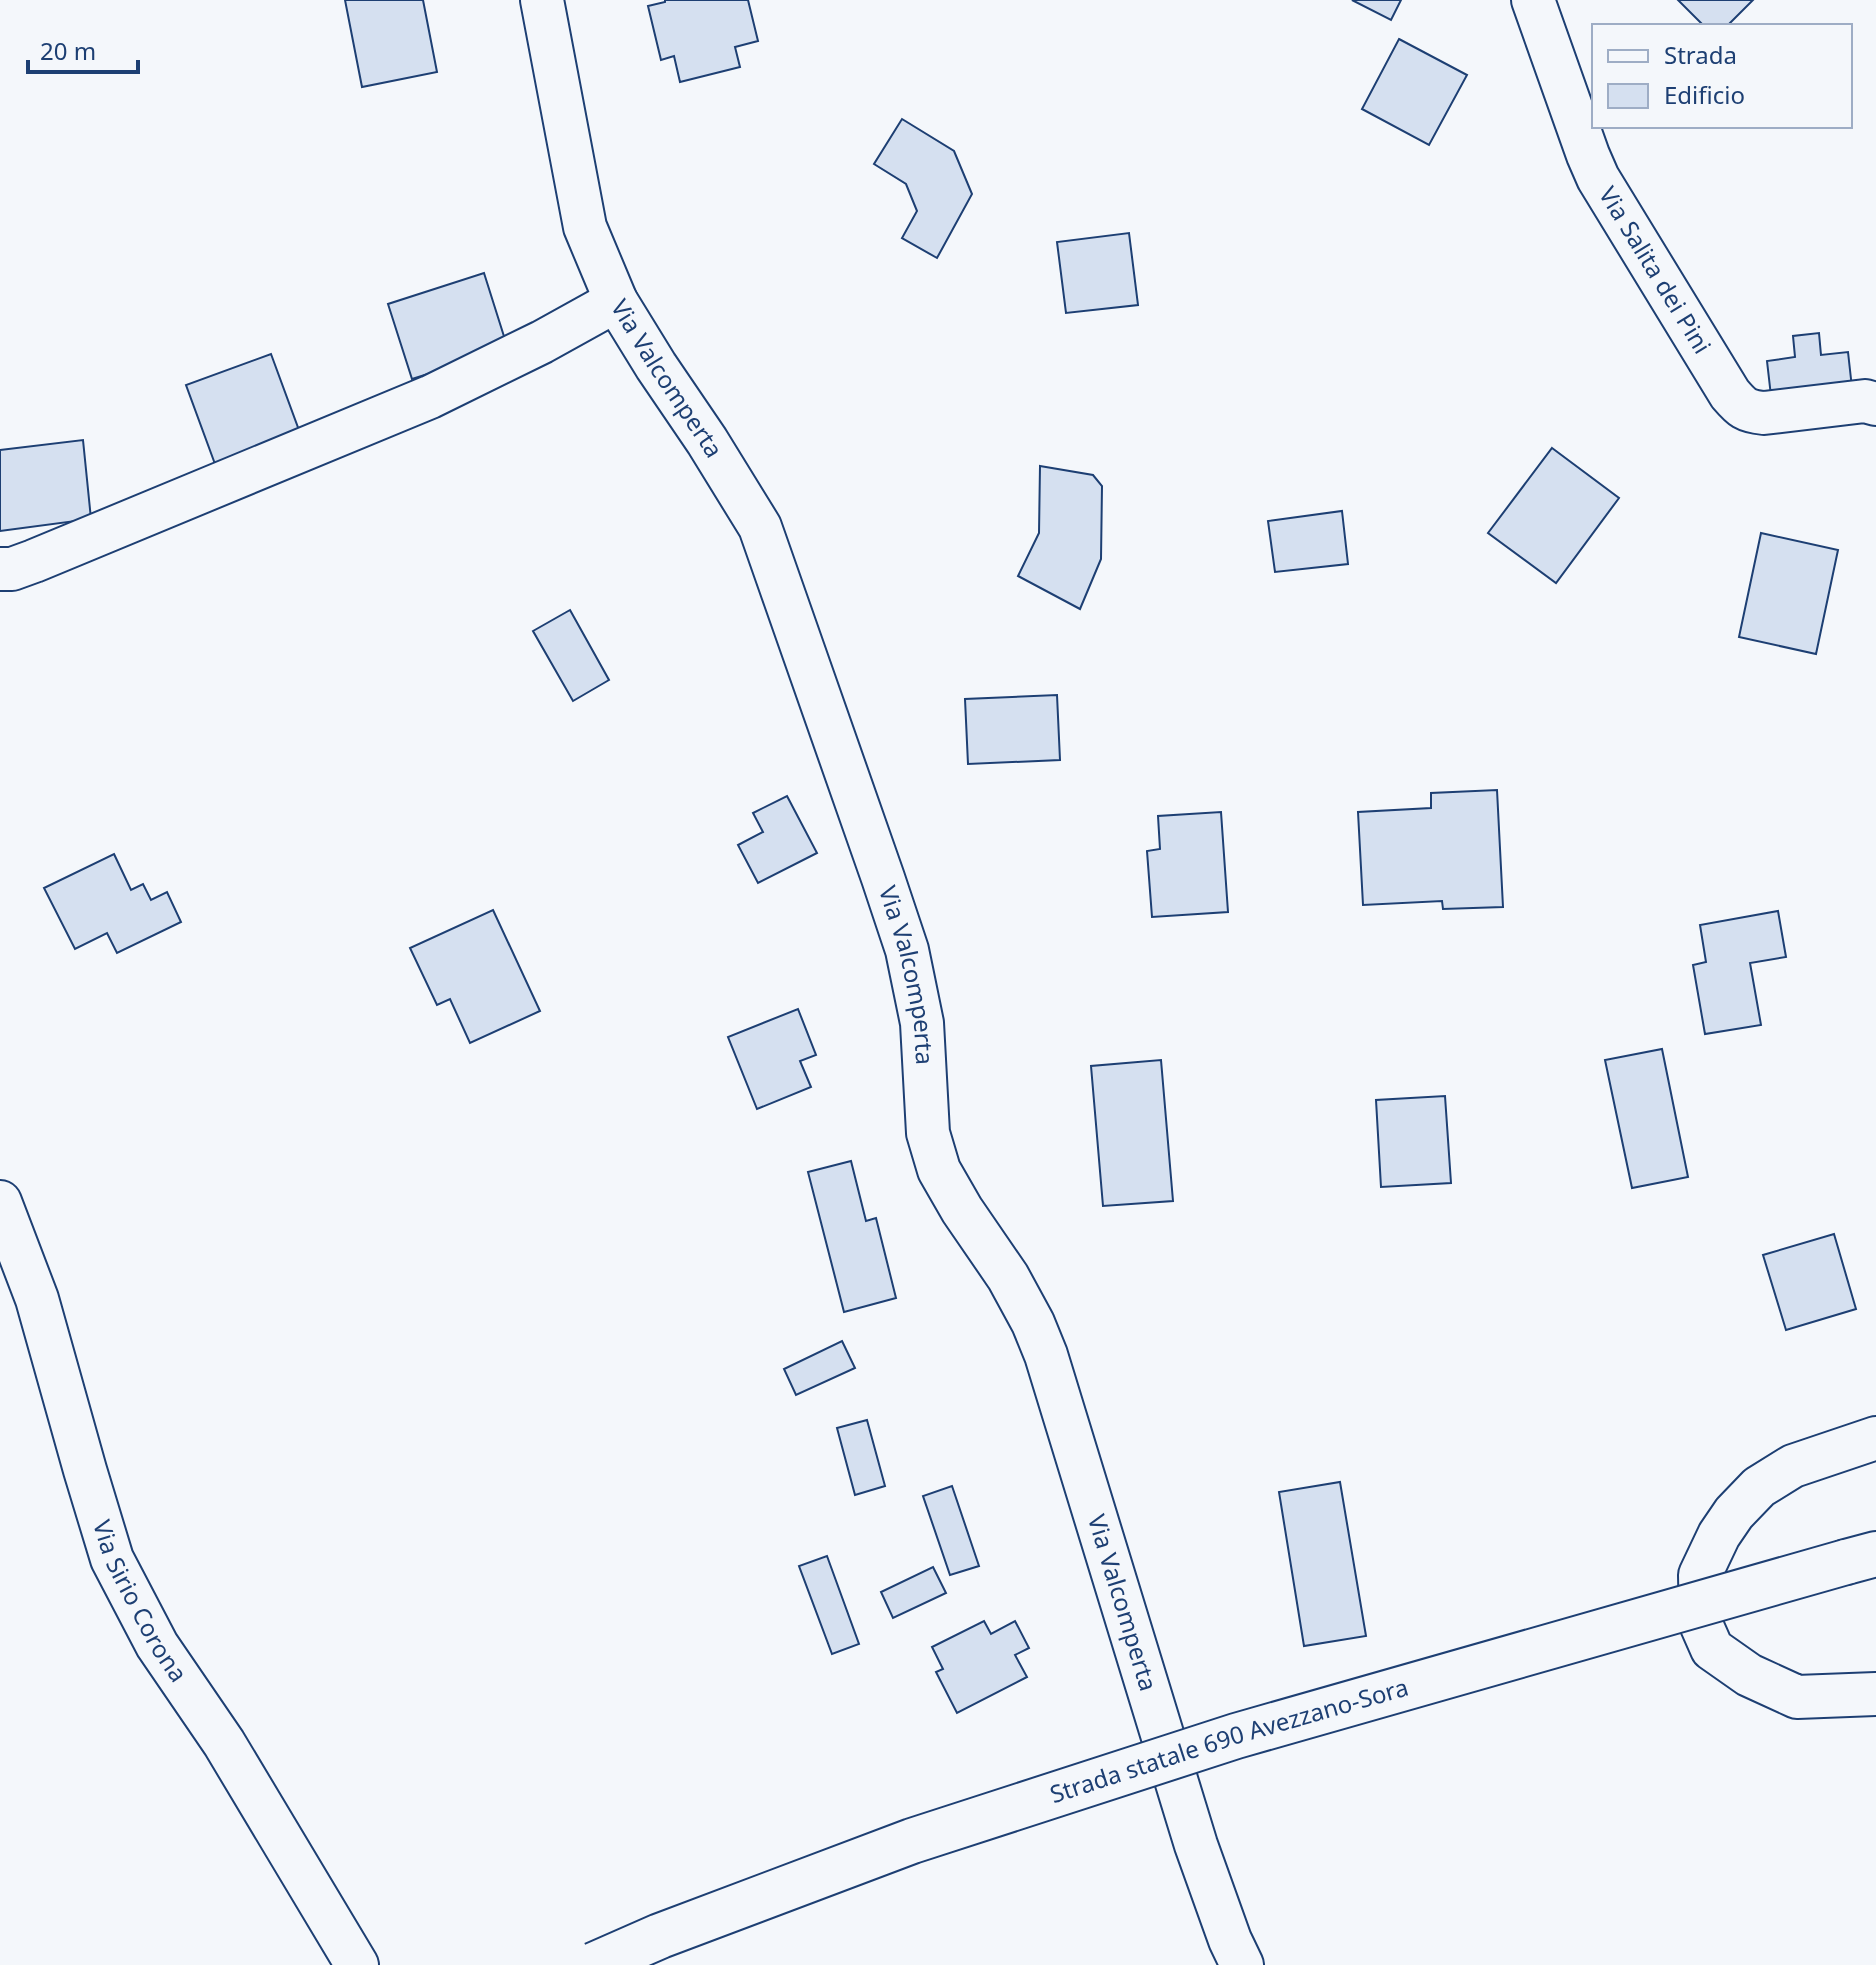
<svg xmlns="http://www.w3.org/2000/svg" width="1876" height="1965" font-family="'Noto Sans',sans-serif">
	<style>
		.building { fill: #d5e0f0; stroke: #1d3f73; stroke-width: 2 }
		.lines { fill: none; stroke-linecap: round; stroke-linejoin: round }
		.minor-casing { stroke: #1d3f73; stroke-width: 46 }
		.highway-casing { stroke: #1d3f73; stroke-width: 48 }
		.minor { stroke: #f4f7fb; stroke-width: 42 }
		.highway { stroke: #f4f7fb; stroke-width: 44 }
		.highway-bridge-casing { stroke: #1d3f73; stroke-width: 48; stroke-linecap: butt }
		.highway-bridge { stroke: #f4f7fb; stroke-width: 44 }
		.labels { text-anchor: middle; stroke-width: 6; stroke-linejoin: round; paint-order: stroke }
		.street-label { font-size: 24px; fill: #1d3f73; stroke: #f4f7fb }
	</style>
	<rect width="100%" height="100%" fill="#f4f7fb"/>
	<!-- building -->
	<g class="building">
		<polygon points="345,0 423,0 437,72 362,87"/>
		<polygon points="665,0 748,0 758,41 735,47 740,67 680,82 674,56 661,60 648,6 665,2"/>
		<polygon points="1352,0 1401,0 1391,20"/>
		<polygon points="1678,0 1753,0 1727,26 1704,26"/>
		<polygon points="1399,39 1467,75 1429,145 1362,109"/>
		<polygon points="902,119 954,151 972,194 937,258 902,238 917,211 906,184 874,164"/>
		<polygon points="1129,233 1138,305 1066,313 1057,242"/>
		<polygon points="484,273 508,349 412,379 388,304"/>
		<polygon points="1819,333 1821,355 1848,352 1852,388 1771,396 1767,361 1795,357 1793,336"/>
		<polygon points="271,354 300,433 215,464 186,385"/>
		<polygon points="83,440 91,519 0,531 0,450"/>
		<polygon points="1552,448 1619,498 1556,583 1488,533"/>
		<polygon points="1040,466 1093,475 1102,486 1101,559 1080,609 1018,576 1039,533"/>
		<polygon points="1342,511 1348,564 1275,572 1268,521"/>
		<polygon points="1761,533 1838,550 1816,654 1739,637"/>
		<polygon points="570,610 609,680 573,701 533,631"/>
		<polygon points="1057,695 1060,760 968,764 965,699"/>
		<polygon points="1497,790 1503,907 1443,909 1442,901 1363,905 1358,812 1431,808 1431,793"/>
		<polygon points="787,796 817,853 758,883 738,845 763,832 753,813"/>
		<polygon points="1221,812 1228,912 1152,917 1147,851 1160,849 1158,816"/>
		<polygon points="114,854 131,890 143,884 151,900 167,892 181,922 117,953 107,933 75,949 44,888"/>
		<polygon points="493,910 540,1011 470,1043 450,999 437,1005 410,948"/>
		<polygon points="1778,911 1786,957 1750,963 1761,1025 1705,1034 1693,965 1706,962 1700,925"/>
		<polygon points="798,1009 816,1055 800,1061 811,1087 757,1109 728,1037"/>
		<polygon points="1662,1049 1688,1177 1632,1188 1605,1060"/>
		<polygon points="1161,1060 1173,1201 1103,1206 1091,1066"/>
		<polygon points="1445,1096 1451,1183 1381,1187 1376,1100"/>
		<polygon points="851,1161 866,1221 876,1218 896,1298 844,1312 808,1172"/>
		<polygon points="1834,1234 1856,1309 1786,1330 1763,1255"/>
		<polygon points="842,1341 855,1368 796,1395 784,1369"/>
		<polygon points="867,1420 885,1486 855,1495 837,1428"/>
		<polygon points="1340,1482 1366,1636 1304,1646 1279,1492"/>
		<polygon points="952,1486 979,1566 950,1575 923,1496"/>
		<polygon points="827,1556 859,1644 832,1654 799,1566"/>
		<polygon points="933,1567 946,1593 893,1618 881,1592"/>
		<polygon points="984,1621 991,1634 1015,1621 1029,1648 1015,1655 1027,1677 957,1713 936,1672 943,1669 932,1647"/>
	</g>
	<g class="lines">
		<!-- minor casing -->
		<g class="minor-casing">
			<g id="minor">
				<path id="s1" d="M 542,0 L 585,227 L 616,301 L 656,366 L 707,441 L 760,527 L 883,878 L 907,950 L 922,1023 L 928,1133 L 939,1170 L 962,1210 L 1008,1277 L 1033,1323 L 1046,1355 L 1196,1845 L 1230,1940 L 1242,1965"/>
				<path id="s2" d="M 1533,0 L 1588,155 L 1598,178 L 1730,394 C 1742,408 1745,411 1764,413 L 1865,401 L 1876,404"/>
				<polyline points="0,569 12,569 34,561 430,397 542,342 616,301"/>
				<path id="s3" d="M 0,1202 L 37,1299 L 85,1470 L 112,1559 L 157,1645 L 224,1743 L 357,1965"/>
				<polyline points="1876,1438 1793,1466 1759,1487 1734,1513 1719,1535 1700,1575 1701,1624 1712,1649 1749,1675 1797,1697 1876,1694"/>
			</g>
		</g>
		<!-- highway casing -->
		<g class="highway-casing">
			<polyline id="highway" points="1846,1562 1876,1554"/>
		</g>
		<!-- minor -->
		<use href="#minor" class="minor"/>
		<!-- highway -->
		<use href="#highway" class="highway"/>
		<!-- highway-bridge casing -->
		<g class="highway-bridge-casing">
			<g id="highway-bridge">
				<path id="s4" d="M 594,1965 L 660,1936 L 912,1841 L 1236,1736 L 1846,1562"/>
			</g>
		</g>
		<!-- highway-bridge -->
		<use href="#highway-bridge" class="highway-bridge"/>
	</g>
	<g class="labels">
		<!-- street labels -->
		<g class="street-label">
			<text dy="8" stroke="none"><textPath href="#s2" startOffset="298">Via Salita dei Pini</textPath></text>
			<text dy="8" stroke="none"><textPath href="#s1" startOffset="404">Via Valcomperta</textPath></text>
			<text dy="8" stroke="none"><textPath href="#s1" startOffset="1052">Via Valcomperta</textPath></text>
			<text dy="8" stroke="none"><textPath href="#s3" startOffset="424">Via Sirio Corona</textPath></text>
			<text dy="8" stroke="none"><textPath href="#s1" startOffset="1724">Via Valcomperta</textPath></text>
			<text dy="8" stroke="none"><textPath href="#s4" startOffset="674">Strada statale 690 Avezzano-Sora</textPath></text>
		</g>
	</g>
	<!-- legend -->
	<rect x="1592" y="24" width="260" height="104" fill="#f4f7fb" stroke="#9eadc5" stroke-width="2"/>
	<rect x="1608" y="50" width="40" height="12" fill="#f4f7fb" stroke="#9eadc5" stroke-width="2"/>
	<text x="1664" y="64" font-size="24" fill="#1d3f73">Strada</text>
	<rect x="1608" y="84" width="40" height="24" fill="#d5e0f0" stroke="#9eadc5" stroke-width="2"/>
	<text x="1664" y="104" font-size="24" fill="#1d3f73">Edificio</text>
	<!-- scale -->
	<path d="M28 60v12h110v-12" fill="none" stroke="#1d3f73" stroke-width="4"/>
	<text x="40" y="60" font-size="24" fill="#1d3f73" stroke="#f4f7fb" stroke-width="6" paint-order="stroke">20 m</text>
</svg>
